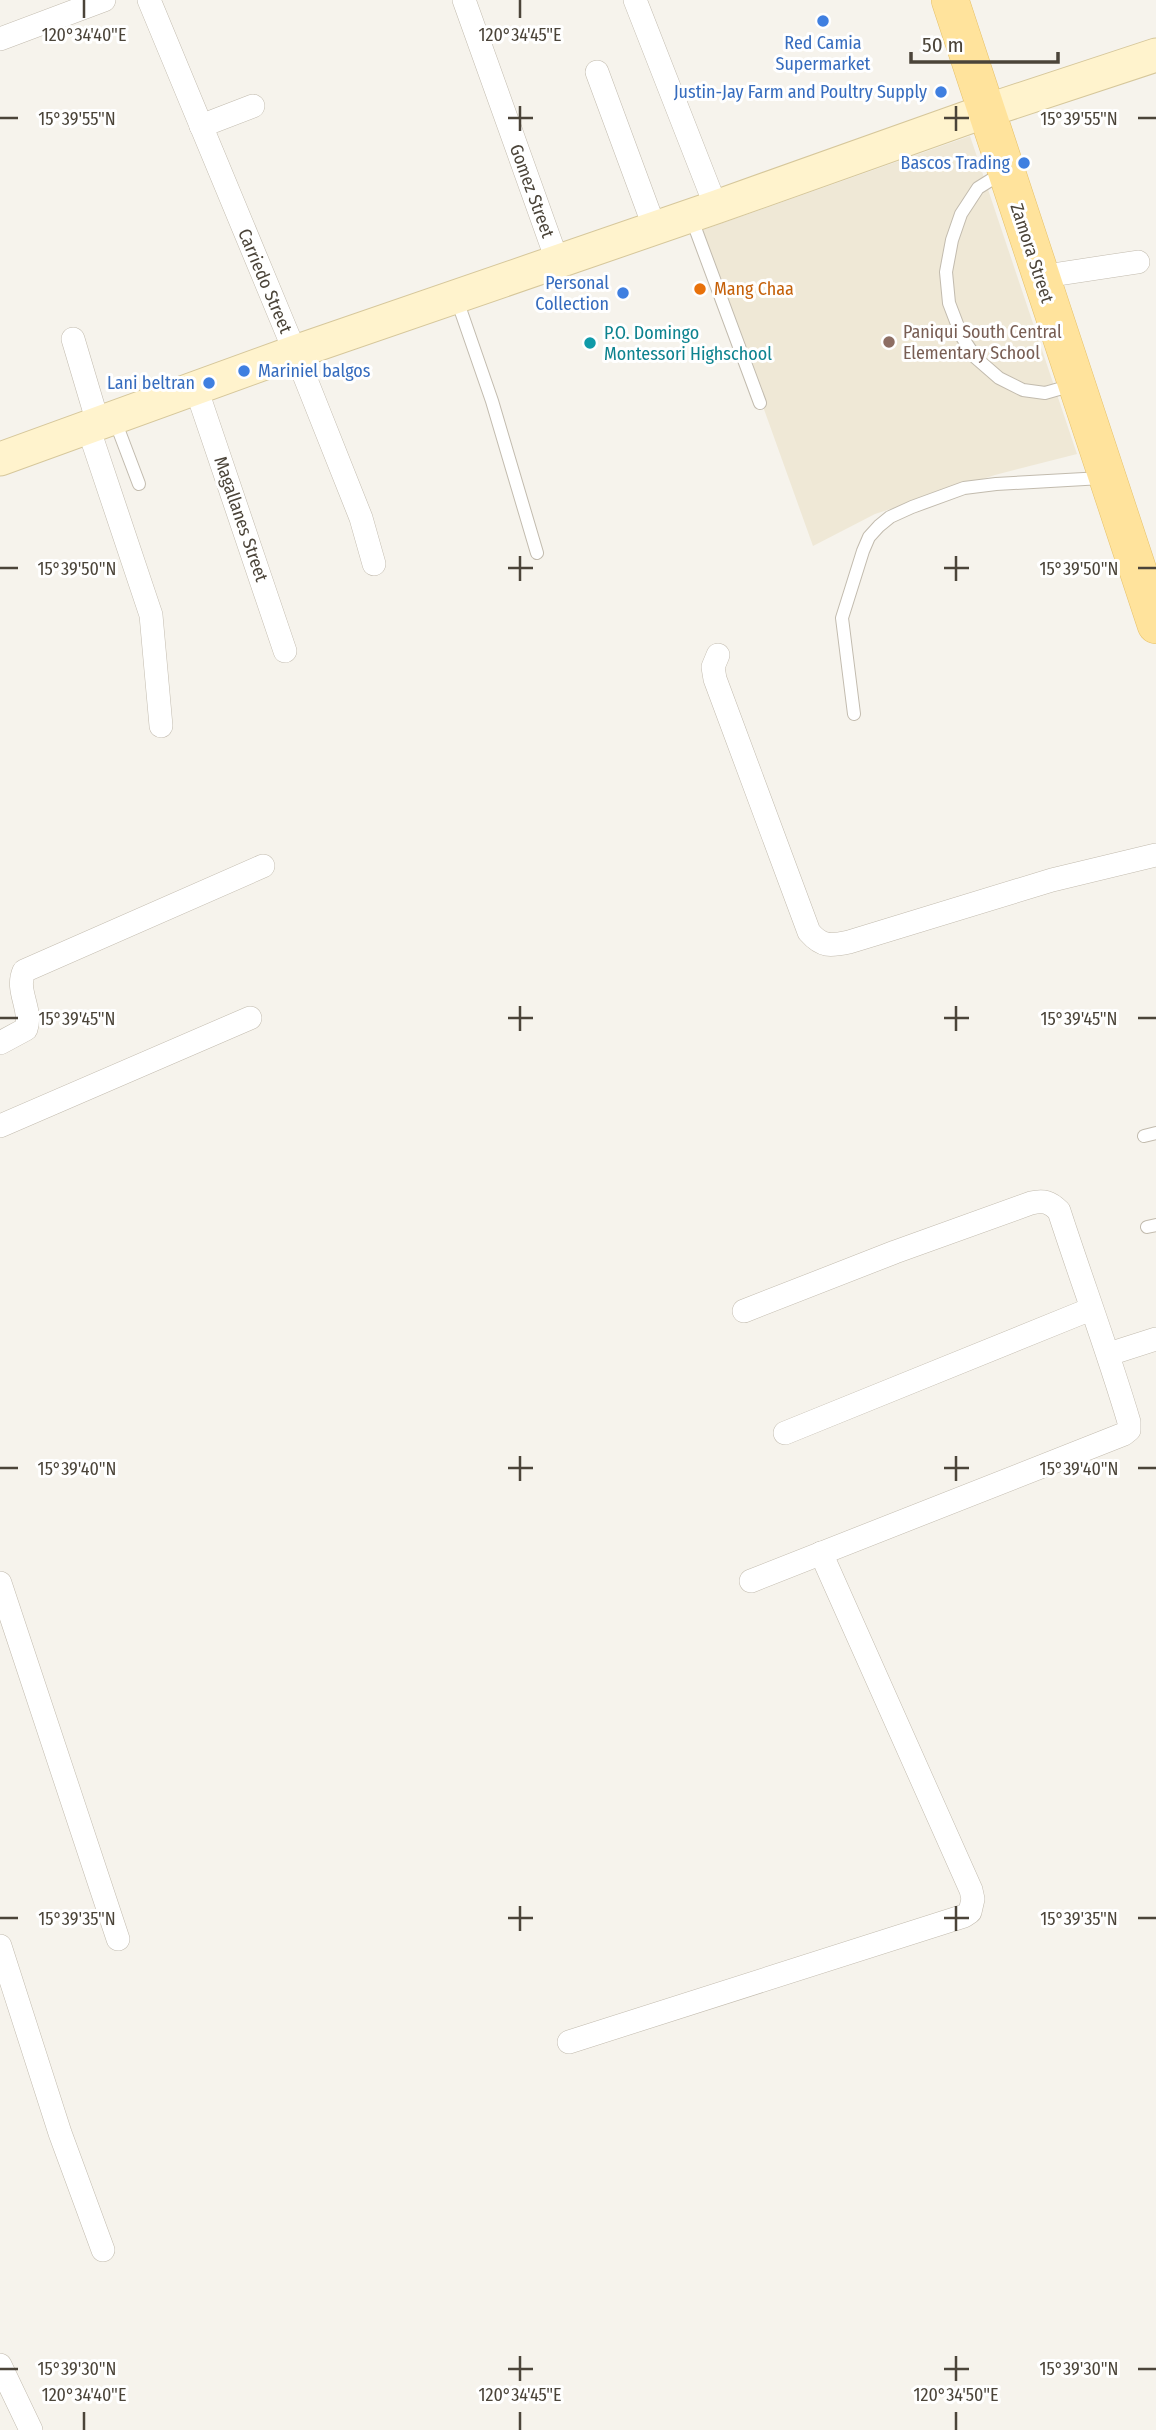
<svg xmlns="http://www.w3.org/2000/svg" width="1156" height="2430" font-family="'Fira Sans Condensed',sans-serif">
	<style>
		.education { fill: #efe8d6 }
		.lines { fill: none; stroke-linecap: round; stroke-linejoin: round }
		.lane-casing { stroke: #c2bbae; stroke-width: 14 }
		.street-casing { stroke: #c2bbae; stroke-width: 24 }
		.secondary-casing { stroke: #d6c79b; stroke-width: 35 }
		.primary-casing { stroke: #e6c16a; stroke-width: 38 }
		.lane { stroke: #fff; stroke-width: 12 }
		.street { stroke: #fff; stroke-width: 23 }
		.secondary { stroke: #fff3cd; stroke-width: 33 }
		.primary { stroke: #ffe39c; stroke-width: 37 }
		.ticks { fill: none; stroke: #4b4439; stroke-width: 2.5 }
		.shop-dot { fill: #3f7fe0; stroke: #fff; stroke-width: 2.5 }
		.food-dot { fill: #e8710a; stroke: #fff; stroke-width: 2.5 }
		.education-dot { fill: #8d6e63; stroke: #fff; stroke-width: 2.5 }
		.culture-dot { fill: #0f9aa8; stroke: #fff; stroke-width: 2.5 }
		.labels { text-anchor: middle; stroke-width: 6; stroke-linejoin: round; paint-order: stroke }
		.shop-label { font-size: 18px; fill: #366cbe; stroke: #fff; text-anchor: end }
		.street-label { font-size: 18px; fill: #4b4439; stroke: #fff }
		.food-label { font-size: 18px; fill: #c56008; stroke: #fff; text-anchor: start }
		.education-label { font-size: 18px; fill: #785e54; stroke: #fff; text-anchor: start }
		.culture-label { font-size: 18px; fill: #0d838f; stroke: #fff; text-anchor: start }
		.ticks-label { font-size: 18px; text-anchor: middle; fill: #4b4439; stroke: #fff; stroke-width: 6; stroke-linejoin: round; paint-order: stroke }
	</style>
	<rect width="100%" height="100%" fill="#f6f3ec"/>
	<!-- education -->
	<polygon class="education" points="970,136 1077,454 995,475 875,514 813,546 700,231"/>
	<g class="lines">
		<!-- lane casing -->
		<g class="lane-casing">
			<g id="lane">
				<polyline points="1002,173 978,188 961,214 952,240 946,272 949,303 962,337 976,358 999,378 1023,390 1045,393 1073,385"/>
				<polyline points="691,217 760,403"/>
				<polyline points="456,297 492,401 537,553"/>
				<polyline points="114,418 139,484"/>
				<polyline points="854,714 842,618 863,551 869,537 879,526 890,517 912,507 964,488 996,484 1102,478"/>
				<polyline points="1144,1136 1156,1133"/>
				<polyline points="1147,1227 1156,1225"/>
			</g>
		</g>
		<!-- street casing -->
		<g class="street-casing">
			<g id="street">
				<polyline points="149,0 295,352 361,518 374,564"/>
				<polyline points="464,0 558,263"/>
				<polyline points="635,0 716,207"/>
				<polyline points="0,39 104,0"/>
				<polyline points="597,72 655,229"/>
				<polyline points="201,126 253,106"/>
				<polyline points="1039,277 1138,262"/>
				<polyline points="73,339 98,423"/>
				<polyline points="196,388 285,651"/>
				<polyline points="88,427 151,615 161,726"/>
				<path d="M 718,655 L 713,667 L 715,679 L 809,932 C 822,947 830,946 849,942 L 1052,880 L 1156,855"/>
				<path d="M 0,1043 L 26,1029 C 33,1010 15,991 24,971 L 263,866"/>
				<polyline points="0,1126 250,1018"/>
				<path d="M 744,1311 L 895,1252 L 1031,1203 C 1044,1200 1050,1202 1059,1211 C 1082,1282 1108,1351 1129,1422 L 1129,1430 L 1124,1434 L 751,1581"/>
				<polyline points="1109,1354 1156,1339"/>
				<polyline points="785,1433 1091,1309"/>
				<polyline points="0,1583 118,1939"/>
				<polyline points="0,1946 60,2133 103,2250"/>
				<polyline points="569,2042 964,1916 970,1912 973,1899 971,1890 821,1553"/>
				<polyline points="0,2365 31,2430"/>
			</g>
		</g>
		<!-- secondary casing -->
		<g class="secondary-casing">
			<polyline id="secondary" points="0,459 295,352 716,207 986,111 1156,55"/>
		</g>
		<!-- primary casing -->
		<g class="primary-casing">
			<polyline id="primary" points="950,0 1156,625"/>
		</g>
		<!-- lane -->
		<use href="#lane" class="lane"/>
		<!-- street -->
		<use href="#street" class="street"/>
		<!-- secondary -->
		<use href="#secondary" class="secondary"/>
		<!-- primary -->
		<use href="#primary" class="primary"/>
	</g>
	<!-- ticks -->
	<path class="ticks" d="M 84,0 L 84,18M 520,0 L 520,18M 520,106 L 520,131M 956,106 L 956,131M 0,118 L 18,118M 508,118 L 533,118M 944,118 L 969,118M 1138,118 L 1156,118M 520,556 L 520,581M 956,556 L 956,581M 0,568 L 18,568M 508,568 L 533,568M 944,568 L 969,568M 1138,568 L 1156,568M 520,1006 L 520,1031M 956,1006 L 956,1031M 0,1018 L 18,1018M 508,1018 L 533,1018M 944,1018 L 969,1018M 1138,1018 L 1156,1018M 520,1456 L 520,1481M 956,1456 L 956,1481M 0,1468 L 18,1468M 508,1468 L 533,1468M 944,1468 L 969,1468M 1138,1468 L 1156,1468M 520,1906 L 520,1931M 956,1906 L 956,1931M 0,1918 L 18,1918M 508,1918 L 533,1918M 944,1918 L 969,1918M 1138,1918 L 1156,1918M 520,2356 L 520,2381M 956,2356 L 956,2381M 0,2369 L 18,2369M 508,2369 L 533,2369M 944,2369 L 969,2369M 1138,2369 L 1156,2369M 84,2412 L 84,2430M 520,2412 L 520,2430M 956,2412 L 956,2430"/>
	<!-- markers -->
	<g class="shop-dot">
		<circle cx="823" cy="21" r="7"/>
		<circle cx="941" cy="92" r="7"/>
		<circle cx="1024" cy="163" r="7"/>
		<circle cx="623" cy="293" r="7"/>
		<circle cx="244" cy="371" r="7"/>
		<circle cx="209" cy="383" r="7"/>
	</g>
	<circle class="food-dot" cx="700" cy="289" r="7"/>
	<circle class="education-dot" cx="889" cy="342" r="7"/>
	<circle class="culture-dot" cx="590" cy="343" r="7"/>
	<g class="labels">
		<!-- shop labels -->
		<g class="shop-label">
			<text x="823" y="49" text-anchor="middle">Red Camia<tspan x="823" dy="21">Supermarket</tspan></text>
			<text x="927" y="98">Justin-Jay Farm and Poultry Supply</text>
			<text x="1010" y="169">Bascos Trading</text>
			<text x="609" y="289">Personal<tspan x="609" dy="21">Collection</tspan></text>
			<text x="258" y="377" text-anchor="start">Mariniel balgos</text>
			<text x="195" y="389">Lani beltran</text>
		</g>
		<!-- street labels -->
		<g class="street-label">
			<text transform="translate(532 191) rotate(70)" y="6">Gomez Street</text>
			<text transform="translate(1032 253) rotate(72)" y="6">Zamora Street</text>
			<text transform="translate(265 281) rotate(67)" y="6">Carriedo Street</text>
			<text transform="translate(241 519) rotate(71)" y="6">Magallanes Street</text>
		</g>
		<!-- food labels -->
		<g class="food-label">
			<text x="714" y="295">Mang Chaa</text>
		</g>
		<!-- education labels -->
		<g class="education-label">
			<text x="903" y="338">Paniqui South Central<tspan x="903" dy="21">Elementary School</tspan></text>
		</g>
		<!-- culture labels -->
		<g class="culture-label">
			<text x="604" y="339">P.O. Domingo<tspan x="604" dy="21">Montessori Highschool</tspan></text>
		</g>
	</g>
	<g class="ticks-label">
		<text x="84" y="41">120°34'40"E</text>
		<text x="520" y="41">120°34'45"E</text>
		<text x="77" y="125">15°39'55"N</text>
		<text x="1079" y="125">15°39'55"N</text>
		<text x="77" y="575">15°39'50"N</text>
		<text x="1079" y="575">15°39'50"N</text>
		<text x="77" y="1025">15°39'45"N</text>
		<text x="1079" y="1025">15°39'45"N</text>
		<text x="77" y="1475">15°39'40"N</text>
		<text x="1079" y="1475">15°39'40"N</text>
		<text x="77" y="1925">15°39'35"N</text>
		<text x="1079" y="1925">15°39'35"N</text>
		<text x="77" y="2375">15°39'30"N</text>
		<text x="1079" y="2375">15°39'30"N</text>
		<text x="84" y="2401">120°34'40"E</text>
		<text x="520" y="2401">120°34'45"E</text>
		<text x="956" y="2401">120°34'50"E</text>
	</g>
	<!-- scale -->
	<path d="M911 52v10h147v-10" fill="none" stroke="#4b4439" stroke-width="3.5"/>
	<text x="922" y="52" font-size="21" fill="#4b4439" stroke="#ffffff" stroke-width="5" paint-order="stroke">50 m</text>
</svg>
